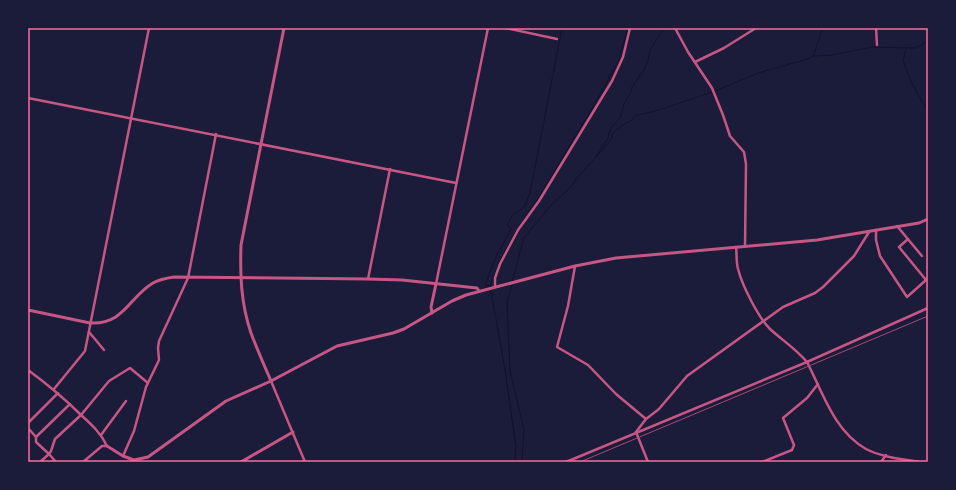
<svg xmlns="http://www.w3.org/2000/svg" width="956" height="490" font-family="Rubik,sans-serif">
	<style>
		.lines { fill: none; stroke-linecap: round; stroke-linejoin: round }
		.stream { stroke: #12122b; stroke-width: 1 }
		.minor { stroke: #c65784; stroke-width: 2.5 }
		.tertiary { stroke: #c65784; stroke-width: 3 }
		.rail { stroke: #a44b75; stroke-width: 1 }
		.neatline { fill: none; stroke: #ff6b9d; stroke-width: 1.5 }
	</style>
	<rect width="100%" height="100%" fill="#1b1b3a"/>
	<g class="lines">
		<!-- stream -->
		<g class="stream">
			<polyline points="906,49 903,61 912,84 928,111"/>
			<polyline points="813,56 823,28"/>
			<polyline points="715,91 758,73 808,59 813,56 832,55 872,47 916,48 928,41"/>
			<polyline points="596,157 608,138 611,128 621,116 624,104 631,92 632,87 644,70 648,61 650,50 664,28"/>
			<polyline points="512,282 524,238 552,204 570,188 577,178 606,146 611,139 613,133 624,124 631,121 635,116 662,109 712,92"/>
			<polyline points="512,285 507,302 510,371 524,430 522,462"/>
			<polyline points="490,286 485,285 495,259 511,229 507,225 512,216 525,206 530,193 562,28"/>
			<polyline points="515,462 516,447 505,370 490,286 501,258 516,231 540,195 596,102 618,62 628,28"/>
		</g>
		<!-- minor -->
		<g class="minor">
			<polyline points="506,28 557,39"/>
			<polyline points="675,28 688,52 712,88 723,115 730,136 744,152 746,164 745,246"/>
			<polyline points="876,28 877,45"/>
			<polyline points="695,62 724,48 756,28"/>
			<polyline points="28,98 456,183"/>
			<polyline points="897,226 922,256"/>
			<polyline points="876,230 876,240 880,256 907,297 926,280 899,247 908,239"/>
			<path d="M 736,247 C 737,254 736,262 738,269 C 742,285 758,317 770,329 C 782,340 796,349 807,362 C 823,393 834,431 866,449 C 881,457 902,459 919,462"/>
			<polyline points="575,266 568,306 557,347 588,365 616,394 646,419"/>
			<polyline points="368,279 390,169"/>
			<polyline points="436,284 488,28"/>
			<polyline points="495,287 495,278 500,264 518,230 539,201 612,81 623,57 630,28"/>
			<polyline points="89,332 104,350"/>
			<path d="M 28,370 C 47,384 64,398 81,415 C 91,424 101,433 107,446 L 102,446 L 83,462"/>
			<polyline points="271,381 305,462"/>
			<polyline points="54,389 85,351 149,28"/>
			<polyline points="70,404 36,437 36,442 49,454 51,451 55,439 81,415 109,381 130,368 148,383"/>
			<polyline points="28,423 58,393"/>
			<polyline points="28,428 36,437"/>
			<polyline points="101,435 126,401"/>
			<polyline points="123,456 134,431 146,387 159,360 158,348 159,341 188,278 216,134"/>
			<polyline points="40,462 49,454 56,462"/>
			<polyline points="566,462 807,362 928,308"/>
			<polyline points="648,462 636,432 646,419 659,409 687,376 783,307 815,293 823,287 854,256 869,232"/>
			<polyline points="762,462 792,450 794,445 783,418 807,398 818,384"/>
			<polyline points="881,462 886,455"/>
		</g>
		<!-- tertiary -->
		<g class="tertiary">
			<path d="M 28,310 L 90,323 C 124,325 129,297 153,283 C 160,279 167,278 174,277 L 368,279 L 402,280 L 477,288 L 479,291"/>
			<polyline points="432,313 431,307 436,284"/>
			<path d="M 271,381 C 264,365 257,349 251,333 C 241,304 240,275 241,245 L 284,28"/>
			<polyline points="107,446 123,456 134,460 148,457 226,401 271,381 337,346 393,333 404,329 452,301 466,295 575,266 616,258 817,240 919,223 928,219"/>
			<polyline points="241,462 293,432"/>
		</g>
		<!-- rail -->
		<polyline class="rail" points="580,462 928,316"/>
	</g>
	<!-- border -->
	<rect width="956" height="490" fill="none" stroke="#1b1b3a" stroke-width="58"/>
	<rect x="29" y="29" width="898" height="432" class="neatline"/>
</svg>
